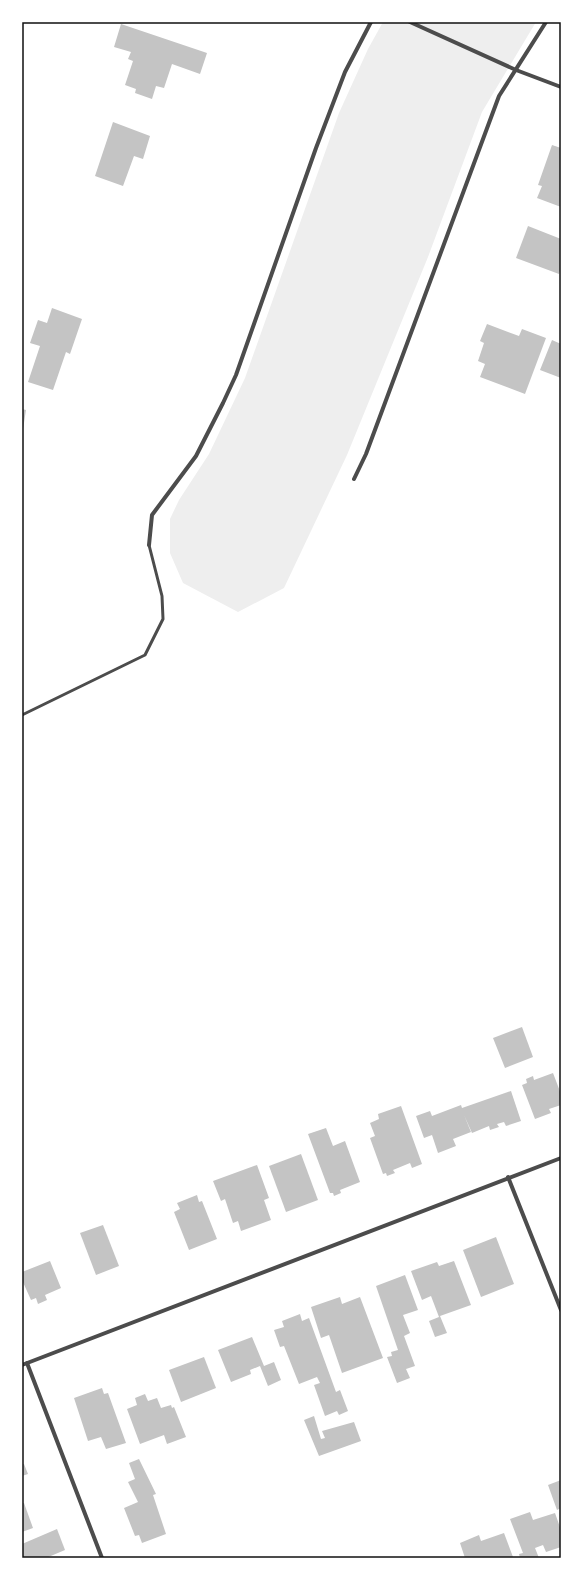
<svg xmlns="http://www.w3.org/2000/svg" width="583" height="1580" font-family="Montserrat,sans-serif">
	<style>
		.green { fill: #eee }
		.building { fill: #c4c4c4 }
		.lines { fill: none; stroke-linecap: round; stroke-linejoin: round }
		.service { stroke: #4c4c4c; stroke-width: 3 }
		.minor { stroke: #4c4c4c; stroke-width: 4 }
		.neatline { fill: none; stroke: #111; stroke-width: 1.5 }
	</style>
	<rect width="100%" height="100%" fill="#fff"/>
	<!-- green -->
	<polygon class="green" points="383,22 536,22 482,112 428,257 347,455 284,588 238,612 183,583 170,553 170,519 179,500 209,454 245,378 339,113 368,49"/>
	<!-- building -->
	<g class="building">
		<polygon points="121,24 207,53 200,74 172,64 164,88 156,86 152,99 135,93 136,89 125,85 133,61 128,59 131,52 114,47"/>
		<polygon points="113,122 150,136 143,159 134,156 123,186 95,176"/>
		<polygon points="552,145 561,148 561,207 537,198 542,186 538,185"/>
		<polygon points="528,226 561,239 561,267 559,274 516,258"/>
		<polygon points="52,308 82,319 70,354 66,352 53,390 28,382 40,346 30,343 38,320 47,323"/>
		<polygon points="487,324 519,336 522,329 546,338 525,394 480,377 485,364 478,361 484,343 480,341"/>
		<polygon points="552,340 561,344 561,378 540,370"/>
		<polygon points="22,409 26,410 23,429 22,429"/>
		<polygon points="522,1027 533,1057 505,1068 493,1038"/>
		<polygon points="553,1073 561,1094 561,1105 549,1109 551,1113 535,1119 522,1085 527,1083 526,1079 533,1076 534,1080"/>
		<polygon points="511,1091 521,1121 506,1126 504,1122 497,1124 499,1127 490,1130 489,1126 472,1133 464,1115 471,1132 453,1139 456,1146 438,1153 432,1135 424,1138 416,1116 430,1111 432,1116 461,1105 462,1108"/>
		<polygon points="401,1106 422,1164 412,1168 410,1163 393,1170 395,1173 387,1176 386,1173 383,1174 370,1138 375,1136 370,1123 379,1119 378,1114"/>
		<polygon points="326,1128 333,1146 345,1141 360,1182 340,1190 341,1193 334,1196 333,1193 330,1193 308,1134"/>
		<polygon points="301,1154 318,1200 286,1212 269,1166"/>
		<polygon points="257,1165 269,1198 264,1200 271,1220 241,1231 238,1221 233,1223 225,1199 221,1201 213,1181"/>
		<polygon points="197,1195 199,1202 202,1201 217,1239 189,1250 174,1212 180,1209 177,1203"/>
		<polygon points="103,1225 119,1266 96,1275 80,1233"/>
		<polygon points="496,1237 514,1284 481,1297 463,1250"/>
		<polygon points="50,1261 61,1288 45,1295 47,1300 38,1304 36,1298 31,1300 22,1280 22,1272"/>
		<polygon points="454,1261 471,1305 440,1316 447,1333 435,1337 429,1321 439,1317 431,1296 422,1300 411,1271 437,1262 439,1266"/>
		<polygon points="405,1275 418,1310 403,1315 410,1333 404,1336 415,1366 406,1369 410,1378 397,1383 387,1357 392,1356 391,1352 398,1350 376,1286"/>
		<polygon points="340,1297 342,1304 360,1297 383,1358 342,1373 329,1335 321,1338 311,1307"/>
		<polygon points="300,1314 302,1321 309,1318 336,1392 340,1390 348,1411 339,1415 337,1411 325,1416 314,1385 320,1383 317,1377 299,1384 284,1346 280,1347 274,1330 284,1327 282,1321"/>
		<polygon points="252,1337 264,1366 274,1362 281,1380 268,1386 260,1366 250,1370 251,1374 231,1382 218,1350"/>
		<polygon points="204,1357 216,1388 181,1402 169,1370"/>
		<polygon points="102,1388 104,1394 108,1393 126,1443 106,1449 101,1437 88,1441 74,1398"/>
		<polygon points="145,1394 148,1401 157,1398 161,1408 171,1405 172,1408 174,1407 186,1437 167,1444 164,1435 140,1444 127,1409 137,1405 135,1398"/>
		<polygon points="314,1416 321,1439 325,1438 322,1431 354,1422 361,1441 319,1456 304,1420"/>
		<polygon points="139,1459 156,1494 153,1495 166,1534 142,1543 139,1535 135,1536 124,1508 138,1502 128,1482 135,1479 129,1463"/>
		<polygon points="22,1464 24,1464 28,1474 22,1476"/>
		<polygon points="561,1480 561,1508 557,1510 548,1485"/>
		<polygon points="22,1503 24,1503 33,1528 22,1532"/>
		<polygon points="530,1512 533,1520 555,1513 561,1530 561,1547 546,1552 543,1545 535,1548 539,1558 520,1558 519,1554 523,1553 510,1519"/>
		<polygon points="57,1529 65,1550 46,1558 22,1558 22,1544"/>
		<polygon points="504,1533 513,1557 510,1558 465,1558 460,1543 479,1535 481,1541"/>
	</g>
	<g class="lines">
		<!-- service -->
		<polyline class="service" points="22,715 145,655 163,619 162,596 149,545"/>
		<!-- minor -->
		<g class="minor">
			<polyline points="410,22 516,70 561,87"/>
			<polyline points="354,479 366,454 499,96 546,22"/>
			<polyline points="149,545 152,515 196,456 223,403 236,375 316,148 345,72 371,22"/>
			<polyline points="508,1177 561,1310"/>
			<polyline points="27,1363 102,1558"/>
			<polyline points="22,1365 561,1158"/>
		</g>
	</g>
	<!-- border -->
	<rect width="583" height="1580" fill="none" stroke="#ffffff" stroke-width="46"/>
	<rect x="23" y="23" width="537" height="1534" class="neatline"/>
</svg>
